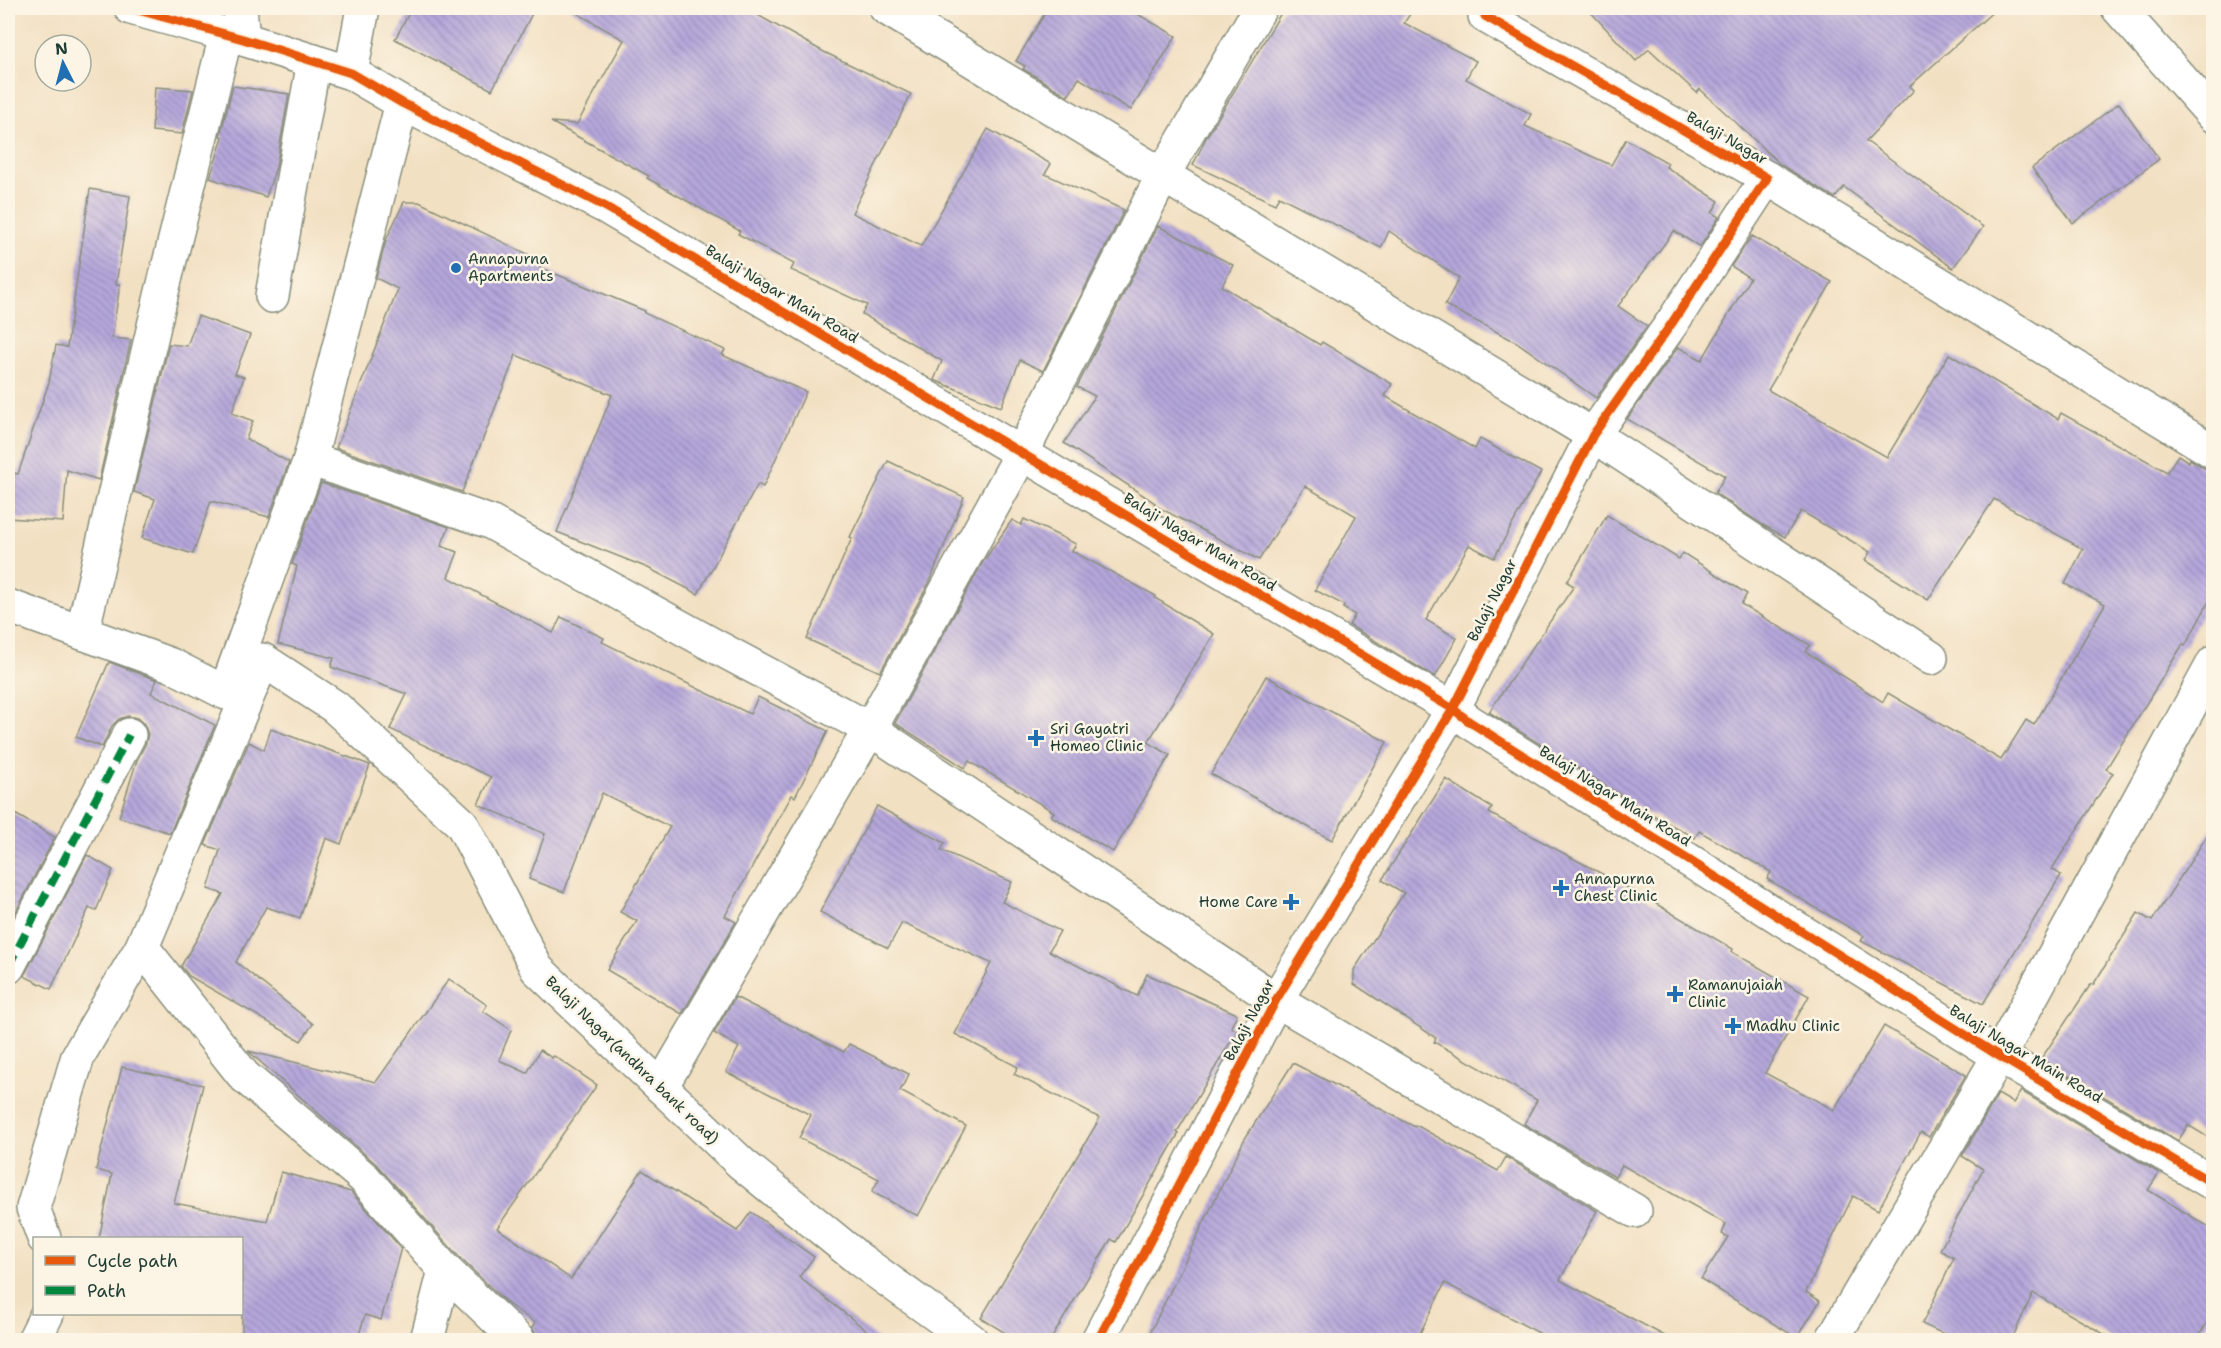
<svg xmlns="http://www.w3.org/2000/svg" width="2221" height="1348" font-family="'Shantell Sans',sans-serif">
	<style>
		.building { fill: url(#building-back-hatch) }
		.lines { fill: none; stroke-linecap: round; stroke-linejoin: round }
		.minor-casing { stroke: #888e7b; stroke-width: 36 }
		.tertiary-casing { stroke: #888e7b; stroke-width: 36 }
		.minor { stroke: #fff; stroke-width: 33 }
		.tertiary { stroke: #fff; stroke-width: 33 }
		.quiet { stroke: #00873e; stroke-width: 8; stroke-dasharray: 15 8; stroke-linecap: butt }
		.cycleway-casing { stroke: #fcf5e5; stroke-width: 13 }
		.cycleway { stroke: #e8590c; stroke-width: 9 }
		.poi-dot { fill: #1f6fb2; stroke: #fcf5e5; stroke-width: 2 }
		.labels { text-anchor: middle; stroke-width: 5; stroke-linejoin: round; paint-order: stroke }
		.street-label { font-size: 15px; fill: #1f3d34; stroke: #fcf5e5 }
		.poi-label { font-size: 15px; fill: #1f3d34; stroke: #fcf5e5; text-anchor: start }
	</style>
	<defs>
		<pattern id="building-back-hatch" width="6" height="6" patternUnits="userSpaceOnUse" patternTransform="scale(1.5)"><rect width="6" height="6" fill="#b6a7db"/><path d="M-1 5l2 2M0 0l6 6M5-1l2 2" fill="none" stroke="#9389b2"/></pattern>
	</defs>
	<rect width="100%" height="100%" fill="#fcf5e5"/>
	<filter id="ink" filterUnits="userSpaceOnUse"><feTurbulence type="fractalNoise" baseFrequency=".0167" numOctaves="2"/><feDisplacementMap in="SourceGraphic" scale="12" xChannelSelector="R" yChannelSelector="G"/><feConvolveMatrix kernelMatrix="1 2 1 2 8 2 1 2 1" color-interpolation-filters="sRGB"/></filter>
	<filter id="wash" filterUnits="userSpaceOnUse"><feTurbulence type="fractalNoise" baseFrequency=".008" numOctaves="4" result="noise"/><feDisplacementMap in="SourceGraphic" scale="24" xChannelSelector="R" yChannelSelector="G"/><feGaussianBlur stdDeviation="1.35" result="paint"/><feColorMatrix in="noise" values="0 0 0 0 0 0 0 0 0 0 0 0 0 0 0 0 0 1.4 0 .05"/><feComposite in="paint" operator="in"/></filter>
	<g filter="url(#wash)">
		<rect width="100%" height="100%" fill="#f2e0c2"/>
		<g id="blocks">
			<!-- building -->
			<g class="building">
				<polygon points="412,8 535,8 492,90 395,39"/>
				<polygon points="568,8 745,8 824,52 911,94 852,213 921,246 988,129 1051,164 1045,174 1124,210 1043,371 1020,360 1001,407 934,380 942,361 862,314 867,305 791,270 794,264 738,234 740,231 647,178 649,176 551,122 577,124 624,40"/>
				<polygon points="1048,8 1127,8 1176,36 1131,110 1079,78 1068,96 1023,69 1025,66 1016,61"/>
				<polygon points="1284,8 1414,8 1404,23 1476,61 1466,79 1531,114 1525,126 1611,165 1626,139 1668,163 1666,167 1719,201 1712,213 1719,217 1700,247 1674,231 1618,306 1647,326 1596,398 1518,343 1445,305 1459,278 1389,231 1381,248 1279,196 1275,204 1193,165 1206,138"/>
				<polygon points="1587,8 1997,8 1910,86 1914,90 1866,141 1983,227 1953,268 1844,187 1835,198 1781,165 1700,89 1697,93 1649,49 1636,61"/>
				<polygon points="233,86 289,94 276,167 266,197 210,178 223,137 220,136"/>
				<polygon points="155,87 193,90 182,134 152,131"/>
				<polygon points="2119,103 2159,159 2073,223 2032,168"/>
				<polygon points="90,189 130,196 116,284 120,284 112,338 131,340 99,480 67,470 63,522 9,518 14,473 18,474 49,382 56,345 67,347"/>
				<polygon points="404,202 419,202 542,261 539,267 645,311 644,313 725,350 722,355 806,392 763,487 758,484 698,594 648,568 557,532 612,395 516,355 462,492 336,448 398,289 376,278 386,240"/>
				<polygon points="1158,226 1233,265 1222,286 1320,345 1322,342 1392,384 1385,396 1475,449 1480,439 1541,472 1494,558 1469,545 1426,620 1457,638 1435,677 1349,625 1355,615 1343,608 1344,605 1315,590 1356,516 1305,486 1259,560 1154,505 1155,503 1064,443 1095,396 1077,387"/>
				<polygon points="1752,236 1832,282 1768,390 1887,457 1949,354 2058,419 2061,413 2167,472 2178,455 2189,462 2190,459 2204,468 2214,471 2214,592 2185,646 2183,644 2106,769 2113,773 2052,869 2061,875 1983,1004 1861,941 1864,936 1767,879 1771,872 1699,831 1695,838 1644,810 1489,712 1574,586 1567,582 1607,515 1679,559 1683,553 1747,594 1741,604 1810,645 1806,652 1883,702 1888,693 2001,760 2026,720 2034,725 2105,604 2065,584 2083,549 1994,499 1928,600 1865,560 1870,552 1801,511 1785,537 1763,525 1715,493 1725,476 1627,419 1678,347 1702,360 1750,278 1731,266"/>
				<polygon points="198,316 250,335 235,374 244,377 232,413 253,421 246,439 289,462 269,517 211,501 193,554 142,538 155,499 134,492 169,344 187,346"/>
				<polygon points="888,461 964,497 930,581 880,672 807,639 852,538 850,537"/>
				<polygon points="321,483 449,527 441,546 458,552 448,577 553,633 561,617 604,638 602,642 750,714 758,697 828,731 795,797 792,795 725,916 736,922 682,1014 607,970 637,921 620,912 670,827 602,793 564,892 529,879 545,834 478,804 491,777 390,729 407,694 331,667 334,658 278,644 297,566 292,564"/>
				<polygon points="1024,519 1076,544 1072,551 1156,596 1155,598 1214,634 1148,742 1170,755 1113,852 1051,816 1054,812 969,761 965,768 895,723 983,562 1012,520 1021,525"/>
				<polygon points="109,662 157,680 151,693 215,725 170,833 119,817 137,760 146,743 148,734 144,724 137,718 128,716 119,719 112,726 102,747 76,737"/>
				<polygon points="1266,676 1387,742 1332,840 1211,774"/>
				<polygon points="271,729 370,765 341,844 326,838 300,918 266,907 236,962 313,1024 301,1041 189,976 181,966 223,894 208,889 220,850 205,845 249,742 264,750"/>
				<polygon points="1446,779 1492,808 1489,813 1641,895 1733,949 1732,952 1809,996 1765,1073 1834,1110 1884,1026 1966,1075 1929,1137 1921,1132 1878,1210 1853,1196 1806,1292 1820,1301 1797,1338 1701,1279 1728,1237 1722,1234 1726,1224 1622,1165 1615,1177 1524,1124 1537,1100 1434,1042 1436,1038 1354,984 1354,970 1404,893 1382,880"/>
				<polygon points="877,806 945,843 941,850 1012,882 1002,902 1060,931 1049,951 1137,996 1147,974 1237,1014 1231,1027 1237,1031 1177,1132 1179,1133 1116,1242 1111,1239 1050,1341 1018,1341 981,1318 1100,1118 1014,1074 1018,1067 955,1034 991,963 902,923 888,948 820,912"/>
				<polygon points="8,810 55,837 14,915 8,910"/>
				<polygon points="2214,825 2214,1141 2188,1125 2178,1141 2041,1059 2091,984 2093,985 2138,913 2152,921"/>
				<polygon points="87,855 113,870 96,911 89,908 51,989 24,976"/>
				<polygon points="449,979 487,1005 483,1011 511,1030 499,1060 527,1073 540,1050 552,1058 554,1056 597,1085 497,1228 571,1279 642,1170 737,1231 751,1212 814,1257 799,1277 880,1341 536,1341 536,1334 532,1328 535,1323 508,1304 459,1257 376,1164 248,1051 376,1082"/>
				<polygon points="735,997 844,1052 849,1044 909,1074 900,1091 966,1126 918,1216 872,1192 879,1179 799,1138 811,1115 726,1072 739,1047 714,1033"/>
				<polygon points="1293,1063 1415,1127 1416,1125 1498,1171 1506,1157 1597,1211 1560,1280 1674,1341 1554,1341 1445,1283 1416,1341 1146,1341 1244,1140"/>
				<polygon points="122,1067 203,1085 174,1203 267,1221 281,1172 351,1192 401,1248 381,1320 365,1315 357,1341 242,1341 242,1239 99,1239 112,1174 96,1170"/>
				<polygon points="2021,1091 2159,1173 2148,1190 2214,1230 2214,1311 2196,1341 2116,1341 2033,1293 2011,1341 1959,1341 1922,1324 1954,1258 1940,1250 1983,1169 1962,1156 1998,1094 2013,1103"/>
			</g>
		</g>
	</g>
	<g filter="url(#ink)">
		<use href="#blocks" fill-opacity="0" stroke="#888e7b" stroke-width="1.5"/>
		<g class="lines">
			<!-- minor casing -->
			<g class="minor-casing">
				<g id="minor">
					<polyline points="240,8 243,39"/>
					<polyline points="886,8 1593,435 1931,658"/>
					<polyline points="2118,8 2214,116"/>
					<polyline points="351,73 363,8"/>
					<polyline points="1767,178 2214,452"/>
					<polyline points="272,296 314,61"/>
					<polyline points="310,459 490,522 713,645 870,729 1276,1000 1635,1211"/>
					<polyline points="8,606 171,665 226,693 263,660 335,707 462,824 537,969 741,1163 860,1260 971,1340"/>
					<polyline points="82,633 161,296 226,35"/>
					<polyline points="226,691 310,459 402,103"/>
					<polyline points="142,947 244,1076 364,1178 445,1270 518,1340"/>
					<polyline points="8,967 129,735"/>
					<polyline points="661,1087 870,729 1022,453 1163,175 1260,8"/>
					<polyline points="44,1238 33,1208 78,1056 142,947 259,669"/>
					<polyline points="34,1340 47,1314"/>
					<polyline points="427,1340 445,1270"/>
					<polyline points="1098,1340 1276,1000 1453,709 1593,435 1672,323 1767,178 1485,16 1493,8"/>
					<polyline points="1832,1340 1999,1056 2214,662"/>
				</g>
			</g>
			<!-- tertiary casing -->
			<g class="tertiary-casing">
				<polyline id="tertiary" points="131,8 243,39 351,73 402,103 606,207 1453,709 1470,722 1999,1056 2214,1184"/>
			</g>
			<!-- minor -->
			<use href="#minor" class="minor"/>
			<!-- tertiary -->
			<use href="#tertiary" class="tertiary"/>
			<!-- quiet -->
			<polyline class="quiet" points="8,967 129,735"/>
			<!-- cycleway casing -->
			<g class="cycleway-casing">
				<g id="cycleway">
					<polyline points="131,8 243,39 351,73 402,103 606,207 1453,709 1470,722 1999,1056 2214,1184"/>
					<polyline points="1098,1340 1276,1000 1453,709 1593,435 1672,323 1767,178 1485,16 1493,8"/>
				</g>
			</g>
			<!-- cycleway -->
			<use href="#cycleway" class="cycleway"/>
		</g>
	</g>
	<!-- markers -->
	<g class="poi-dot">
		<circle cx="456" cy="268" r="6"/>
		<path d="M1033 729h6v6h6v6h-6v6h-6v-6h-6v-6h6z"/>
		<path d="M1558 879h6v6h6v6h-6v6h-6v-6h-6v-6h6z"/>
		<path d="M1288 893h6v6h6v6h-6v6h-6v-6h-6v-6h6z"/>
		<path d="M1672 985h6v6h6v6h-6v6h-6v-6h-6v-6h6z"/>
		<path d="M1730 1017h6v6h6v6h-6v6h-6v-6h-6v-6h6z"/>
	</g>
	<g class="labels">
		<!-- street labels -->
		<g class="street-label">
			<text transform="translate(1727 138) rotate(30)" y="5">Balaji Nagar</text>
			<text transform="translate(782 294) rotate(31)" y="5">Balaji Nagar Main Road</text>
			<text transform="translate(1200 542) rotate(31)" y="5">Balaji Nagar Main Road</text>
			<text transform="translate(1492 600) rotate(-63)" y="5">Balaji Nagar</text>
			<text transform="translate(1615 796) rotate(32)" y="5">Balaji Nagar Main Road</text>
			<text transform="translate(1249 1020) rotate(-62)" y="5">Balaji Nagar</text>
			<text transform="translate(2026 1054) rotate(31)" y="5">Balaji Nagar Main Road</text>
			<text transform="translate(632 1060) rotate(44)" y="5">Balaji Nagar(andhra bank road)</text>
		</g>
		<!-- poi labels -->
		<g class="poi-label">
			<text x="468" y="264">Annapurna<tspan x="468" dy="17">Apartments</tspan></text>
			<text x="1050" y="734">Sri Gayatri<tspan x="1050" dy="17">Homeo Clinic</tspan></text>
			<text x="1574" y="884">Annapurna<tspan x="1574" dy="17">Chest Clinic</tspan></text>
			<text x="1278" y="907" text-anchor="end">Home Care</text>
			<text x="1688" y="990">Ramanujaiah<tspan x="1688" dy="17">Clinic</tspan></text>
			<text x="1746" y="1031">Madhu Clinic</text>
		</g>
	</g>
	<!-- margin -->
	<rect width="2221" height="1348" fill="none" stroke="#fcf5e5" stroke-width="30"/>
	<!-- legend -->
	<rect x="33" y="1237" width="210" height="78" fill="#fcf5e5" stroke="#a4ab9e" stroke-width="1.5"/>
	<rect x="45" y="1256" width="30" height="9" fill="#e8590c" stroke="#a4ab9e" stroke-width="1.5"/>
	<text x="87" y="1267" font-size="18" fill="#1f3d34">Cycle path</text>
	<rect x="45" y="1286" width="30" height="9" fill="#00873e" stroke="#a4ab9e" stroke-width="1.5"/>
	<text x="87" y="1297" font-size="18" fill="#1f3d34">Path</text>
	<!-- north arrow -->
	<g transform="translate(63 63) rotate(354)"><circle r="28" fill="#fcf5e5" stroke="#a4ab9e" stroke-width="1.5"/>
	<path d="M0-4.5L10 22L0 15L-10 22Z" fill="#1f6fb2"/>
	<text y="-9" font-size="16" font-weight="bold" text-anchor="middle" fill="#1f3d34">N</text>
	</g>
</svg>
